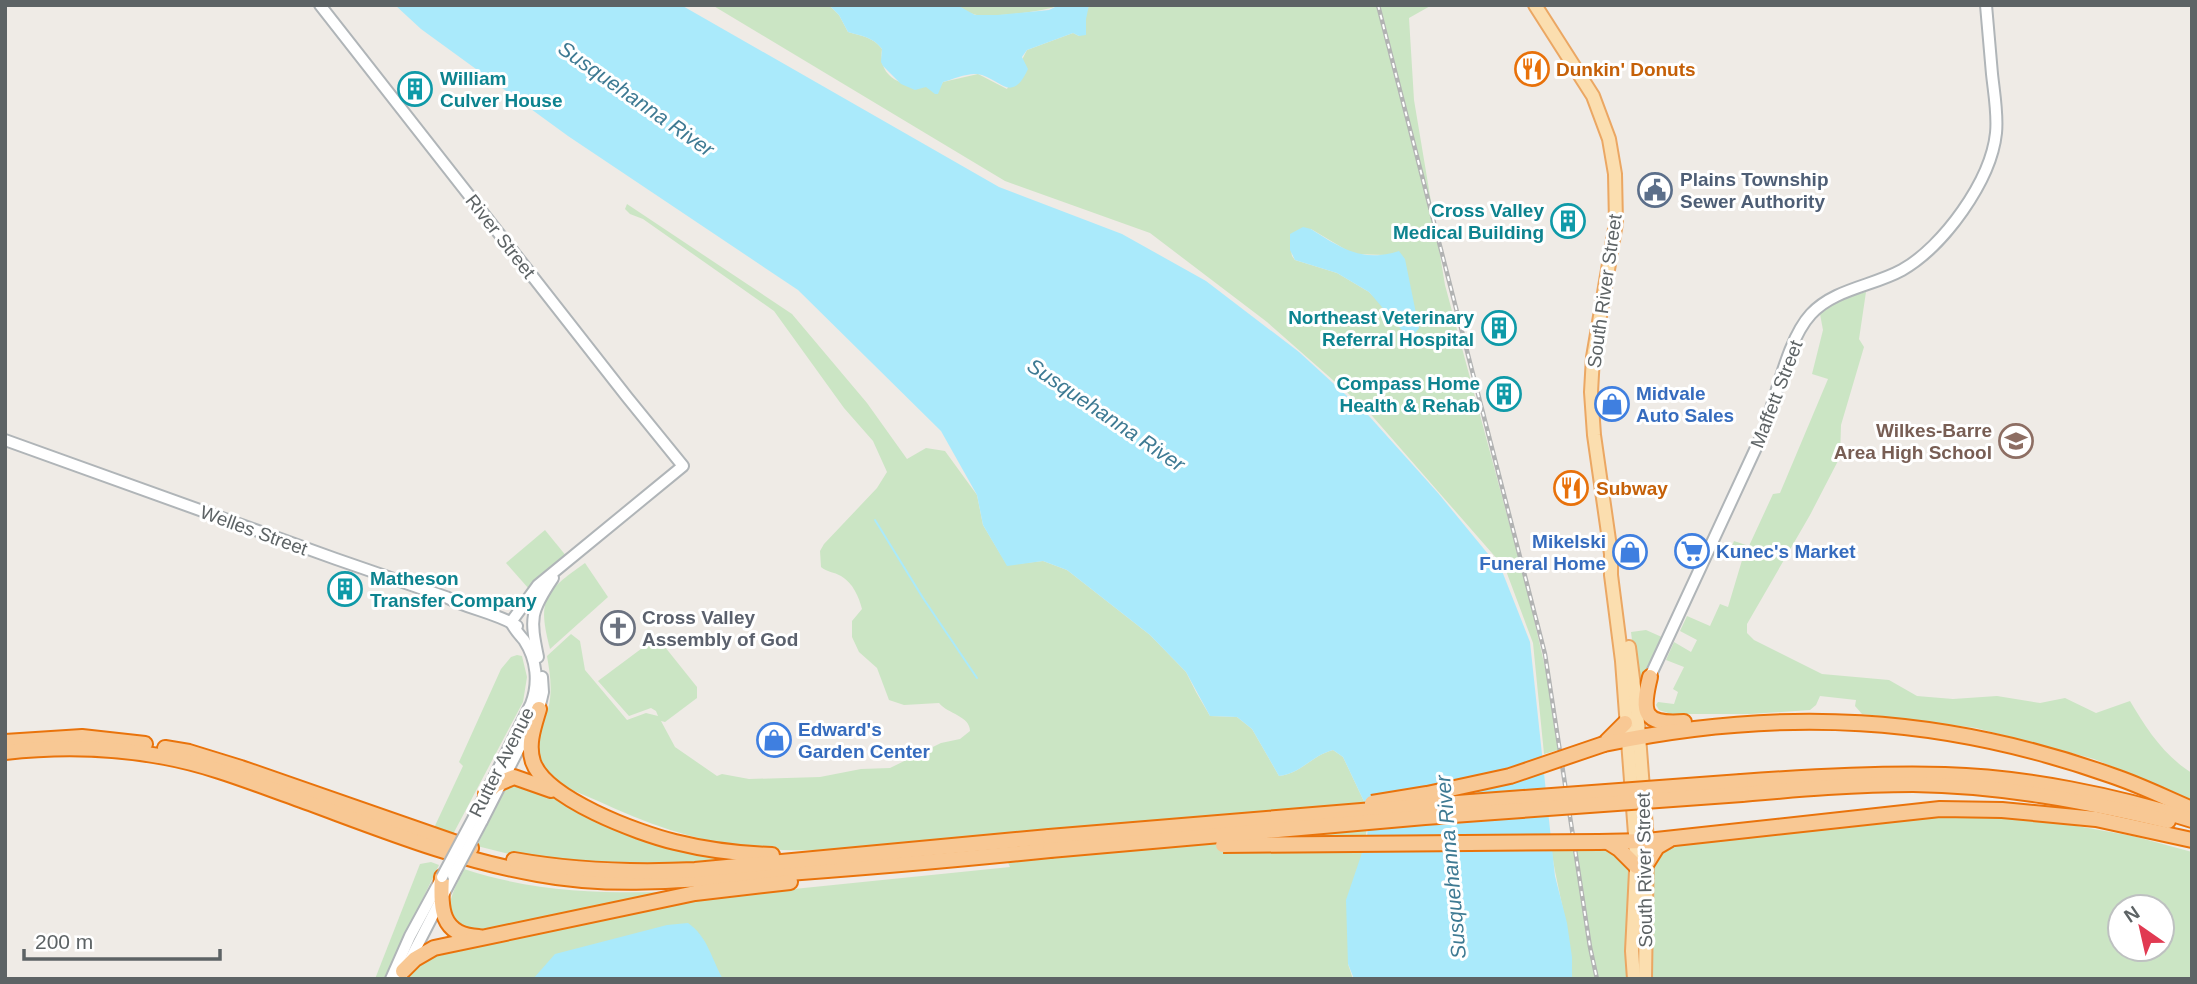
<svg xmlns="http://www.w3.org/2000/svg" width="2197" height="984" font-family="Helvetica,sans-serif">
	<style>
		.green { fill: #cbe5c4; fill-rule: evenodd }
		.water { fill: #aaeafb }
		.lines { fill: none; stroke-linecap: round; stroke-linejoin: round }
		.stream { stroke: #aaeafb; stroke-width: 2 }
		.secondary-casing { stroke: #b0b5b8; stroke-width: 14 }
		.primary-casing { stroke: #eba763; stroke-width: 16 }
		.highway-casing { stroke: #e9730b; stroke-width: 18 }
		.secondary { stroke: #fff; stroke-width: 10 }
		.primary { stroke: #fbdeaf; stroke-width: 12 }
		.highway { stroke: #f8c894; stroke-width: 14 }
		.rail-casing { stroke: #b2b3b3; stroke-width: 4.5 }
		.rail { stroke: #fff; stroke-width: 2; stroke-dasharray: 5; stroke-linecap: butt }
		.secondary-bridge-casing { stroke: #b0b5b8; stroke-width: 14; stroke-linecap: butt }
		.highway-bridge-casing { stroke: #e9730b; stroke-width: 18; stroke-linecap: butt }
		.secondary-bridge { stroke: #fff; stroke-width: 10 }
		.highway-bridge { stroke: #f8c894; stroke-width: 14 }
		.labels { text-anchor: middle; stroke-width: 6; stroke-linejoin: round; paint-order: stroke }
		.food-label { font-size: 19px; font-weight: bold; fill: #c56008; stroke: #fff; text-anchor: start }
		.culture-label { font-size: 19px; font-weight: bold; fill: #0d838f; stroke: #fff; text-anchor: end }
		.service-label { font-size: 19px; font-weight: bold; fill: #4e5e75; stroke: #fff; text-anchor: start }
		.street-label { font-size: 19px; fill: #5d6365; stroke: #fff }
		.shop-label { font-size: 19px; font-weight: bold; fill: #366cbe; stroke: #fff; text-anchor: start }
		.education-label { font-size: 19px; font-weight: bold; fill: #785e54; stroke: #fff; text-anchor: end }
		.worship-label { font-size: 19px; font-weight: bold; fill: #5b616d; stroke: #fff; text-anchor: start }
		.water-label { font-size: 21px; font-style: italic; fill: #3e7a93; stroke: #fff }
	</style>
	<rect width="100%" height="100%" fill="#efebe6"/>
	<!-- green -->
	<g class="green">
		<path d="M 712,5 L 829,5 L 839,15 L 848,32 C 862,36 873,37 882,49 C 877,85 914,88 940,87 L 943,82 L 978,74 L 1007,89 L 1027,50 L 1073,33 L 1079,36 L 1089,5 L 1432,5 L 1409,18 L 1414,100 L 1445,285 L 1528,593 L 1547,676 L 1558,750 L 1544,754 L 1533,643 L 1505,568 L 1367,410 L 1267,322 L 1150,233 L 1005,181 ZM 1311,229 L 1353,254 L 1386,255 L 1384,307 L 1369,292 L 1337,273 L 1295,260 L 1292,256 L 1290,244 Z"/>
		<path d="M 957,5 L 1059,5 C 1047,12 991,17 977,15 C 970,14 963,9 957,5 Z"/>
		<path d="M 627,204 L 792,314 L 867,403 L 907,459 L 926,448 L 945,451 L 977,495 L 983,525 L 1007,565 L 1043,561 L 1067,570 L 1150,635 L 1186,672 L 1196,692 L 1210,716 L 1237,717 L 1252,729 L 1279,776 C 1302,773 1311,756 1333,750 L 1343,757 L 1369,812 L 1348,964 L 1353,979 L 407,979 L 419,964 L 431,956 L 642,910 L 715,897 L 1010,867 L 995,834 C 913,842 827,857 745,847 C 693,840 645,823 598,801 C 576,791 549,784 539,759 C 531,741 544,726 548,709 C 553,691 550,674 547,656 L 571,634 L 580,641 L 585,670 L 627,720 L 646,713 L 658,716 L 656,711 L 651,708 L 629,716 L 598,681 L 657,637 L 697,687 L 697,698 L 665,722 L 661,721 L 675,747 L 717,776 L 722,774 L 749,779 L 820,777 L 861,769 L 890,768 L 941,743 L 960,739 L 970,731 C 970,716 948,714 939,703 L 904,705 L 889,700 L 877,668 L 859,652 L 852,637 L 852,621 L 862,609 C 859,597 853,583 841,576 C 834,572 827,572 821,567 L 820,551 L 824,544 L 877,488 L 887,472 L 873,441 L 844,408 L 774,311 L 643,219 L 630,214 L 625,209 Z"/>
		<path d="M 1866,292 L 1859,339 L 1864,347 L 1841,425 L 1840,457 L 1810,515 L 1747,624 L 1747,633 L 1754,640 L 1822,674 L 1889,680 L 1917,696 L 1953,699 L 1997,696 L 2040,703 L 2065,698 L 2096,713 L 2130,701 C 2146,728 2164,756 2192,773 L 2192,800 L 2094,759 L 2033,743 L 1976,728 L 1862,714 L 1855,706 L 1856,700 L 1820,696 L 1816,705 L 1810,710 L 1750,714 L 1671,714 L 1659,710 L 1656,705 L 1658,702 L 1674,704 L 1678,692 L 1673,689 L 1684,667 L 1666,660 L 1674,642 L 1691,652 L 1697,640 L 1680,631 L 1687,616 L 1710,626 L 1720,604 L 1728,607 L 1743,557 L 1730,551 L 1734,541 L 1749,546 L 1773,494 L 1780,493 L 1828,379 L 1812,374 L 1823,330 L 1820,314 C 1834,300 1847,297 1866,292 Z"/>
		<polygon points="545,530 567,557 529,589 506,563"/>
		<path d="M 585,563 L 608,597 L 550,649 C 537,599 544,592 585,563 Z"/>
		<polygon points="1646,630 1664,638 1644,678 1641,681 1637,679 1631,632"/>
		<polygon points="517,655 522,656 527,677 523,702 451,838 433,830 463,766 459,762 501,669 511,657"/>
		<path d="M 515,783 L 552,794 L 571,806 L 752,858 L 709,865 L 545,863 L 477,846 C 489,825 493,794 515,783 Z"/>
		<path d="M 1945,814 L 2043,820 L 2133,836 L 2192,852 L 2192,979 L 1572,979 C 1572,934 1557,891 1551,847 L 1686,843 ZM 2120,907 L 2162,907 L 2162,949 L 2120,949 Z"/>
		<polygon points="431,862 439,865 384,979 375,979 420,864"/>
		<path d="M 464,869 C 538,893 598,893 675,892 L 493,930 C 437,934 444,907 464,869 Z"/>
	</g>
	<!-- water -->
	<g class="water">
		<path d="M 395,5 L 681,5 L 999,187 L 1122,234 L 1206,281 L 1299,352 L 1369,416 L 1438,493 L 1502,571 L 1530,642 L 1555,876 L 1567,923 L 1572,957 L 1572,979 L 1354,979 L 1348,964 L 1346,900 L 1367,838 L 1369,812 L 1343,757 L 1333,750 C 1311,756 1302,773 1279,776 L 1252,729 L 1237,717 L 1210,716 L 1186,672 L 1150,635 L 1067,570 L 1043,561 L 1007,566 L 983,525 L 977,495 L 941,431 L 798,290 L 568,136 L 421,29 Z"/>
		<path d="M 829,5 L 957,5 L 975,15 L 997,15 L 1049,10 L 1059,5 L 1089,5 L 1086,19 L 1086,35 L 1079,36 L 1073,33 L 1027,50 L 1022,57 L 1028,69 C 1011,106 1000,77 977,74 C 967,73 953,79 943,82 L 938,94 L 935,94 L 926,87 L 915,90 L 901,84 L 883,66 L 881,62 L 882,49 C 873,37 862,36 848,32 L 839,15 Z"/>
		<path d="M 1303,227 L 1311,229 C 1341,248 1362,263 1399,251 L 1405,259 L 1419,328 L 1414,335 L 1406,335 L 1369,292 L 1337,273 L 1295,260 L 1290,250 L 1290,234 Z"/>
		<path d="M 688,923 C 708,937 711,958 723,979 L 533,979 L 555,954 L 667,925 Z"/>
	</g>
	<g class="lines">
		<!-- stream -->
		<polyline class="stream" points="875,520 923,598 977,678"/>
		<!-- secondary casing -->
		<g class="secondary-casing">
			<g id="secondary">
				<path d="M 320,5 L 627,397 L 683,466 L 538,585 L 511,622 C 514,629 519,634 524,640 C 537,660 539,683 531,704 L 474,817"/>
				<path d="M 5,440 L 336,559 L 446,597 C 468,609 497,613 517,626"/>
				<path d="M 538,657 C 530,618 530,612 553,578"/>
				<path d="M 1647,683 L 1761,437 C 1776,402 1786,341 1811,314 C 1834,289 1873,286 1902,270 C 1943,247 1991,181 1996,133 C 1998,114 1994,93 1992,74 C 1990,51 1988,28 1986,5"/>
				<polyline points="482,821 539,709 543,692 542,677"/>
				<polyline points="391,979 410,936 441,879"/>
				<polyline points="400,979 453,876"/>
			</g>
		</g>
		<!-- primary casing -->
		<g class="primary-casing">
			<g id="primary">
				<polyline points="1535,5 1593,96 1609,139 1615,174 1616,223 1593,357 1591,392 1594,435 1611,554 1611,575 1622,661 1635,834 1636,871 1632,951 1634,979"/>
				<polyline points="1629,647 1637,710 1647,841 1645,979"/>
			</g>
		</g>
		<!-- highway casing -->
		<g class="highway-casing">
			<g id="highway">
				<path d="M 1650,677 C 1641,713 1643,725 1684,722"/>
				<path d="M 539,709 C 534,726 527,744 533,762 C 546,799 638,833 675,842 C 707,850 740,854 772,855"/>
				<polyline points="5,742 82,737 145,744"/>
				<polyline points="1606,742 1625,723"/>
				<path d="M 1604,744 C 1781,707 1942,715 2113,776 C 2140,785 2166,798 2192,809"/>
				<polyline points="165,748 189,752 241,768 471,848"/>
				<path d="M 5,752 C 58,746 112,747 165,757 C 209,765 251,782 293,797 C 373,826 454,860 538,874 C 612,888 687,880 762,875 C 859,868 954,860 1050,850"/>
				<path d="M 1741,782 C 1809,777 1877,773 1945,775 C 2024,777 2117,796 2192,820"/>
				<polyline points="486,794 495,785 514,777 551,790"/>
				<path d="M 1742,794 C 1799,789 1856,784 1913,784 C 1999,785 2085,801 2168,821"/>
				<polyline points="1599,842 1647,841 1940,809 2002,810 2096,819 2192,840"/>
				<polyline points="1608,842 1619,849 1636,866"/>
				<path d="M 514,860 C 575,871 633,873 695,870 L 1049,837"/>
				<polyline points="1647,863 1657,847 1669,840"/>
				<path d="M 442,877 C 440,906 440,936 479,937"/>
				<polyline points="403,971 415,959 434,948 695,893 790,882"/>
			</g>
		</g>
		<!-- secondary -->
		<use href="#secondary" class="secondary"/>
		<!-- primary -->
		<use href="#primary" class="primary"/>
		<!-- highway -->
		<use href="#highway" class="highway"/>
		<!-- rail casing -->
		<g class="rail-casing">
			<polyline id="rail" points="1378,5 1545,654 1590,947 1597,979"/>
		</g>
		<!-- rail -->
		<use href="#rail" class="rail"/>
		<!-- secondary-bridge casing -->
		<g class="secondary-bridge-casing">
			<g id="secondary-bridge">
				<polyline points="453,876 482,821"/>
				<polyline points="442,877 474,817"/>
			</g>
		</g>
		<!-- highway-bridge casing -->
		<g class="highway-bridge-casing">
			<g id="highway-bridge">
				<polyline points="1372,803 1427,794 1510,776 1604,744"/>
				<polyline points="1049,837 1470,802 1741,782"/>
				<polyline points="1223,845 1599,842"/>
				<polyline points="1050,850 1425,817 1742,794"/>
			</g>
		</g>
		<!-- secondary-bridge -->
		<use href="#secondary-bridge" class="secondary-bridge"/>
		<!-- highway-bridge -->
		<use href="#highway-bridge" class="highway-bridge"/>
	</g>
	<!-- icons -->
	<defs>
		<g id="restaurant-ring" transform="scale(1.75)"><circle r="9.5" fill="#fff" stroke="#e8710a" stroke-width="1.5"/><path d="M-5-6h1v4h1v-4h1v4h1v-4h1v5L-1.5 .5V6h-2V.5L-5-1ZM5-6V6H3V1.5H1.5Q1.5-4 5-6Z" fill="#e8710a"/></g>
		<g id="building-ring" transform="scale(1.75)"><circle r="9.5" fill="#fff" stroke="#0f9aa8" stroke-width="1.5"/><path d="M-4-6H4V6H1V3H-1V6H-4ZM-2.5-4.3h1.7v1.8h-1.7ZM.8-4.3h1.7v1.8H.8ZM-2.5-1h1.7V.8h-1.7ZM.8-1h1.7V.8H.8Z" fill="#0f9aa8"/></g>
		<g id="civic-ring" transform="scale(1.75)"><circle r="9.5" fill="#fff" stroke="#5c6f8a" stroke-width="1.5"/><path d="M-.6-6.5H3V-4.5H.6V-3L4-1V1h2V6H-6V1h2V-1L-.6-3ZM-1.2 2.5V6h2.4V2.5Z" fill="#5c6f8a"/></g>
		<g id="shop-ring" transform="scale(1.75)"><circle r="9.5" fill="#fff" stroke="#3f7fe0" stroke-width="1.5"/><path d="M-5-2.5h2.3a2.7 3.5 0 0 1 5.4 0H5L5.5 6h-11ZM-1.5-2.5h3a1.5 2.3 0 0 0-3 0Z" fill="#3f7fe0"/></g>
		<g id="school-ring" transform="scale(1.75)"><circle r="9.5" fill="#fff" stroke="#8d6e63" stroke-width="1.5"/><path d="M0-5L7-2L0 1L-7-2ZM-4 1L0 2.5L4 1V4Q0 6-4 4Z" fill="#8d6e63"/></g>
		<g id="supermarket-ring" transform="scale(1.75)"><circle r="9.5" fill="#fff" stroke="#3f7fe0" stroke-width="1.5"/><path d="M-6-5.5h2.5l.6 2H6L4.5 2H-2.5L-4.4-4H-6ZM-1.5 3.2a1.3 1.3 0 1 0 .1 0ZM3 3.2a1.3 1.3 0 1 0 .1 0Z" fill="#3f7fe0"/></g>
		<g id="church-ring" transform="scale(1.75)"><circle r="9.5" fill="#fff" stroke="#6b7280" stroke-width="1.5"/><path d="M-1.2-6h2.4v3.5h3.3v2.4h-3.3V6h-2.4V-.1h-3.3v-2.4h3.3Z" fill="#6b7280"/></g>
	</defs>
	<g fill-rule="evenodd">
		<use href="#restaurant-ring" x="1532" y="69"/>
		<use href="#building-ring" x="415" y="89"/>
		<use href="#civic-ring" x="1655" y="190"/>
		<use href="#building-ring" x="1568" y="221"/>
		<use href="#building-ring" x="1499" y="328"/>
		<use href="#building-ring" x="1504" y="394"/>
		<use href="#shop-ring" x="1612" y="404"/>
		<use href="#school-ring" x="2016" y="441"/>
		<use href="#restaurant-ring" x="1571" y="488"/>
		<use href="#supermarket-ring" x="1692" y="551"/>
		<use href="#shop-ring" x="1630" y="552"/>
		<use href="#building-ring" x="345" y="589"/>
		<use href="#church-ring" x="618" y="628"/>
		<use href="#shop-ring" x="774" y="740"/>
	</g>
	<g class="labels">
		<!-- food labels -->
		<g class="food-label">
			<text x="1556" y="76">Dunkin' Donuts</text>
			<text x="1596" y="495">Subway</text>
		</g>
		<!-- culture labels -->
		<g class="culture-label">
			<text x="440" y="85" text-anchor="start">William<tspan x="440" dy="22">Culver House</tspan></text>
			<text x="1544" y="217">Cross Valley<tspan x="1544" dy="22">Medical Building</tspan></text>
			<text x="1474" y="324">Northeast Veterinary<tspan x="1474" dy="22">Referral Hospital</tspan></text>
			<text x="1480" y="390">Compass Home<tspan x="1480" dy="22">Health &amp; Rehab</tspan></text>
			<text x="370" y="585" text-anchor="start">Matheson<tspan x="370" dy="22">Transfer Company</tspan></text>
		</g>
		<!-- service labels -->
		<g class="service-label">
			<text x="1680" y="186">Plains Township<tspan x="1680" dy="22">Sewer Authority</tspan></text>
		</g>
		<!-- street labels -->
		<g class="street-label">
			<text transform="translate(501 236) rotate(52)" y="7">River Street</text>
			<text transform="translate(1604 291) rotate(-82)" y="7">South River Street</text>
			<text transform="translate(1776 394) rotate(-69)" y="7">Maffett Street</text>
			<text transform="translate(254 530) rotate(20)" y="7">Welles Street</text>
			<text transform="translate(501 762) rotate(-63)" y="7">Rutter Avenue</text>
			<text transform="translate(1644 870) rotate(-91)" y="7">South River Street</text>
		</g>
		<!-- shop labels -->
		<g class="shop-label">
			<text x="1636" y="400">Midvale<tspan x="1636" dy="22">Auto Sales</tspan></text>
			<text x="1606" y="548" text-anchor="end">Mikelski<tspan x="1606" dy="22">Funeral Home</tspan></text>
			<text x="1716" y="558">Kunec's Market</text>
			<text x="798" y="736">Edward's<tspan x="798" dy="22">Garden Center</tspan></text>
		</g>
		<!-- education labels -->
		<g class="education-label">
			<text x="1992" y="437">Wilkes-Barre<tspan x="1992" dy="22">Area High School</tspan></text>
		</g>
		<!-- worship labels -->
		<g class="worship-label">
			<text x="642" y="624">Cross Valley<tspan x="642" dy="22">Assembly of God</tspan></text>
		</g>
		<!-- water labels -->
		<g class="water-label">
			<text transform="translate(636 99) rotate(35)" y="7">Susquehanna River</text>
			<text transform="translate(1106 415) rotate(34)" y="7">Susquehanna River</text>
			<text transform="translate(1451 867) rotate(-95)" y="7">Susquehanna River</text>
		</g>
	</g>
	<!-- border -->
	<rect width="2197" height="984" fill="none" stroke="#5d6365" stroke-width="14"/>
	<!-- north arrow -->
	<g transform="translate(2141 928) rotate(326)"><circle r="33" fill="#ffffff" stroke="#bec1c1" stroke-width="2"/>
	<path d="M0-5L12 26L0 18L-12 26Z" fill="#e13a52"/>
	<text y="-10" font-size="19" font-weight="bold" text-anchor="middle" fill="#5d6365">N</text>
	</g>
	<!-- scale -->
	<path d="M24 949v10h196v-10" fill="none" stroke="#5d6365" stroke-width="3.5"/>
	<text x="35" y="949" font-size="21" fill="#5d6365" stroke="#ffffff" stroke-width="5" paint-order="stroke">200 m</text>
</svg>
